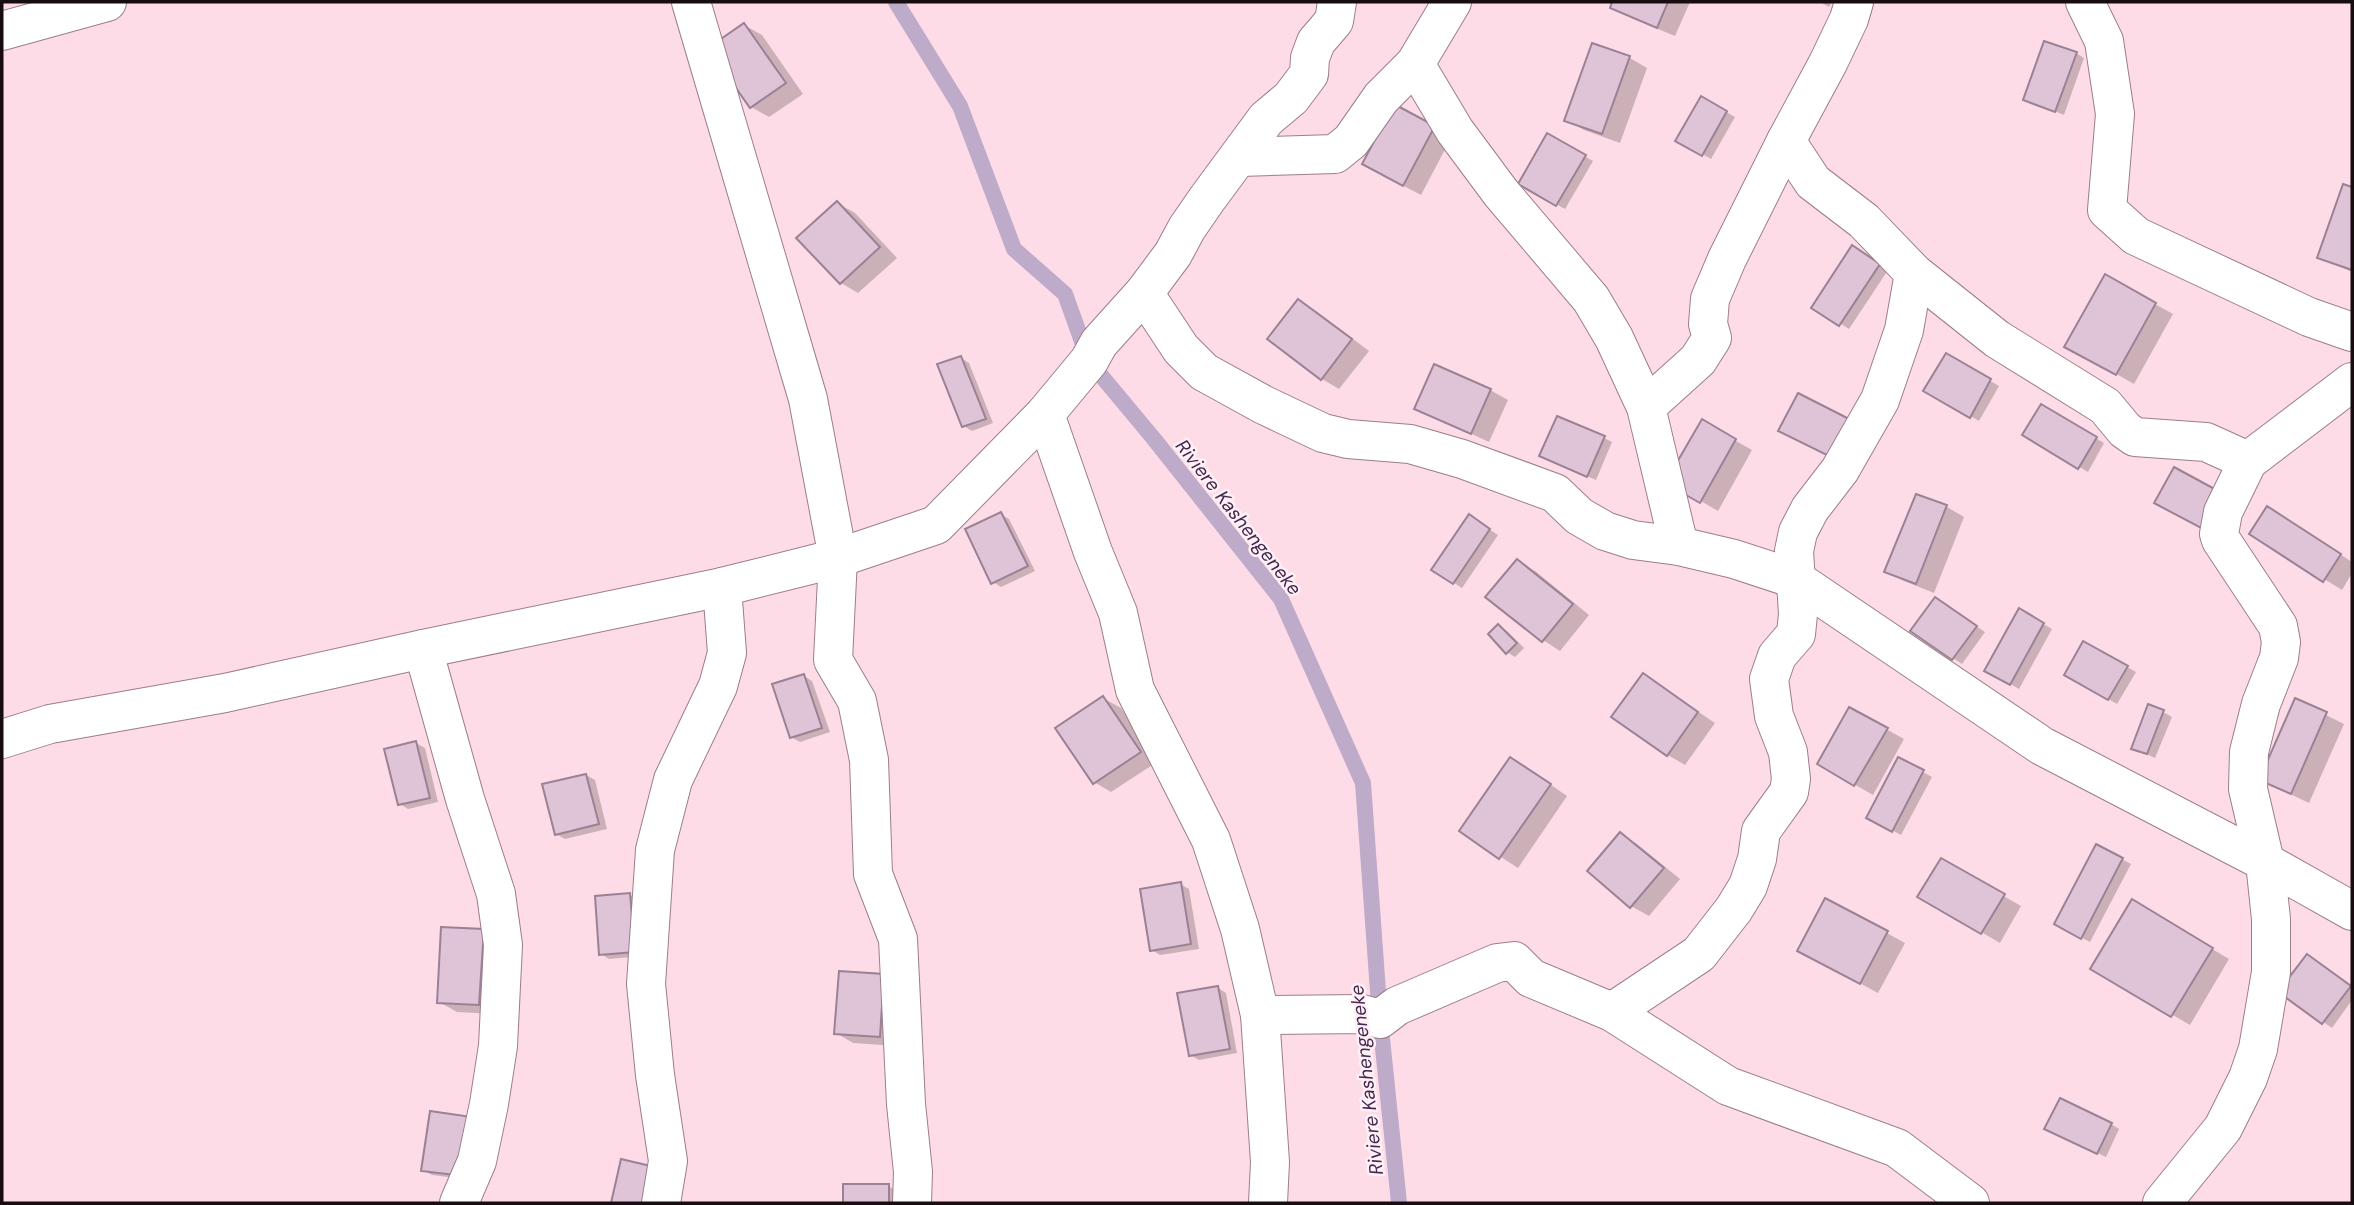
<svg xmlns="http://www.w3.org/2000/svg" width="2354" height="1205" font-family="'DM Sans',sans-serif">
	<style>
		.shadow { fill: #0003 }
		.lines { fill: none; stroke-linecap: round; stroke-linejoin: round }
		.stream { stroke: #beabc9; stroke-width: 16 }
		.building { fill: #dfc4d8; stroke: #9a8194; stroke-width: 2 }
		.street-casing { stroke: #9c7e88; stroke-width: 40 }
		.street { stroke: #fff; stroke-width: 38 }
		.labels { text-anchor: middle; stroke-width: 5; stroke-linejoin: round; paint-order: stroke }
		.water-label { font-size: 19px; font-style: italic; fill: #432851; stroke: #fef0f4 }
	</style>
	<rect width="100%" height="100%" fill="#fedce7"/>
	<!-- shadow -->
	<g class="shadow">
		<polygon points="1614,2 1690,2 1675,36 1629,17 1612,7"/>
		<polygon points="1820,2 1832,2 1829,7"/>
		<polygon points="744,25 762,35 803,94 769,117 751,107"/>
		<polygon points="1593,45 1630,58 1647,68 1620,143 1584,130 1566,120"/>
		<polygon points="2076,53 2084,58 2064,115 2025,99"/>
		<polygon points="1702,98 1735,117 1711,159 1678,140"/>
		<polygon points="1395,107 1451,138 1421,195 1381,174"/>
		<polygon points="1547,135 1593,161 1565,209 1520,184"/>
		<polygon points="2344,187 2352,189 2352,272 2320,257"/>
		<polygon points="837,203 855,213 897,258 858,293 841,283"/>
		<polygon points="1861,252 1888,270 1849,329 1814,307"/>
		<polygon points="2106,277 2173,314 2134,384 2067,346"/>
		<polygon points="1299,301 1316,311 1369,351 1339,389 1322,379"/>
		<polygon points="1946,355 1999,386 1979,421 1926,390"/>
		<polygon points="961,358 969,363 993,423 972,431 964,426"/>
		<polygon points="1490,390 1508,400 1489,442 1416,408"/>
		<polygon points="2042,407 2104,443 2088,472 2024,435"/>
		<polygon points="1702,422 1752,450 1718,511 1668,482"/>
		<polygon points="1604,438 1612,442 1596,480 1550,460"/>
		<polygon points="1917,496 1947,507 1964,517 1934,593 1904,581 1886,571"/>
		<polygon points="1000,514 1009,519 1035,571 1001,587 993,582"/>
		<polygon points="2285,518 2352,562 2352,573 2342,590 2251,534"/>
		<polygon points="1478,522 1498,535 1462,588 1454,583"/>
		<polygon points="1517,561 1535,571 1589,615 1560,651 1543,640"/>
		<polygon points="1944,604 1985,632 1962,664 1912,631"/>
		<polygon points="2019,610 2052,629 2019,689 1986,670"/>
		<polygon points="1499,627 1507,631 1524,648 1515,657 1507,652"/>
		<polygon points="2084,643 2136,672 2117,704 2066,675"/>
		<polygon points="1643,675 1715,723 1685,765 1668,755"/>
		<polygon points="804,676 812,681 830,732 800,742 791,737"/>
		<polygon points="1103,698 1121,708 1157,762 1111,792 1094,782"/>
		<polygon points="2296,700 2344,724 2309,803 2261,780"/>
		<polygon points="1850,709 1904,739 1873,795 1819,764"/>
		<polygon points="2163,712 2172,717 2155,758 2133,748"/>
		<polygon points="416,743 425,748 438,802 408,809 400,804"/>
		<polygon points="1899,759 1932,777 1901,835 1868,817"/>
		<polygon points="1528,769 1567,796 1518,868 1461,831"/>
		<polygon points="586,775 595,780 607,829 565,839 556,834"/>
		<polygon points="1620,834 1637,844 1680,879 1649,916 1631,906"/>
		<polygon points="2097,846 2131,864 2090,942 2056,924"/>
		<polygon points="1941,860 2021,906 2000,943 1920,896"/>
		<polygon points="1180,884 1189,889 1199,949 1160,955 1152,950"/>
		<polygon points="629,895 638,899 643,956 609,959 601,954"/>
		<polygon points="1826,900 1905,943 1878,993 1817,960"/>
		<polygon points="2133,902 2229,959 2190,1025 2092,968"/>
		<polygon points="483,931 496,1014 457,1012 439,1002"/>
		<polygon points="2316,962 2352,988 2352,1000 2332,1028 2281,992"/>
		<polygon points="884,976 897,1046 853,1043 836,1033"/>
		<polygon points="1218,988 1226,993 1237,1053 1199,1060 1190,1055"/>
		<polygon points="480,1124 472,1180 432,1175 423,1170"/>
		<polygon points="2111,1124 2119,1129 2106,1157 2055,1133"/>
		<polygon points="845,1186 888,1186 906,1196 906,1203 845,1203"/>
	</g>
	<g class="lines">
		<!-- stream -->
		<polyline class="stream" points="896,2 960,106 1014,249 1065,294 1089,361 1154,439 1281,599 1363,783 1380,1019 1399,1203"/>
	</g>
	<!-- building -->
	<g class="building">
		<polygon points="1612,2 1668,2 1657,28 1610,8"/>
		<polygon points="744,23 786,83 750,108 708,48"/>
		<polygon points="2044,41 2077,52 2055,112 2023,100"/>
		<polygon points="1592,43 1630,56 1602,134 1564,121"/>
		<polygon points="1701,96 1727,111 1702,156 1675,141"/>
		<polygon points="1394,104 1435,126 1403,186 1362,164"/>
		<polygon points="1547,133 1586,155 1556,206 1518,184"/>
		<polygon points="2343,184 2352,187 2352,270 2317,258"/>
		<polygon points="837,201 880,247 840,284 796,238"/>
		<polygon points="1852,245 1880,264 1839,326 1811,308"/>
		<polygon points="2105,274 2156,303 2116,375 2064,347"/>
		<polygon points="1298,299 1352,339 1321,380 1267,339"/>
		<polygon points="1946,353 1991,379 1970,418 1923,391"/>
		<polygon points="961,356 986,419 962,427 937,364"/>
		<polygon points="1434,364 1491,389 1471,434 1414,409"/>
		<polygon points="1798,393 1859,424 1839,461 1778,431"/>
		<polygon points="2041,404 2097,437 2078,469 2022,435"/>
		<polygon points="1557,416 1605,436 1587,477 1539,456"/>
		<polygon points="1702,419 1736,439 1700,503 1665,483"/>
		<polygon points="2174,467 2222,493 2203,529 2154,503"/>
		<polygon points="1916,494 1947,505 1916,584 1884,572"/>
		<polygon points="2267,506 2341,554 2323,582 2249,534"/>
		<polygon points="1001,512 1028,566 991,584 965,529"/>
		<polygon points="1469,514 1490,529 1453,584 1431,570"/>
		<polygon points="1517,559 1573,604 1542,642 1485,597"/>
		<polygon points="1935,597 1977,626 1952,660 1910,631"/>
		<polygon points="2019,608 2044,623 2010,685 1984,671"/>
		<polygon points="1498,624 1517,643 1506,654 1488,634"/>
		<polygon points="2083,641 2128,666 2108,700 2064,675"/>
		<polygon points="1643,673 1698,712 1667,756 1611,717"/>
		<polygon points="804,674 822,728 790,738 772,684"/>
		<polygon points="1103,696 1141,752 1093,784 1055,728"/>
		<polygon points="2295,698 2327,712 2291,794 2259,780"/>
		<polygon points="2148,704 2164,710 2147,754 2131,749"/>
		<polygon points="1849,707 1888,728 1854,786 1817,764"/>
		<polygon points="416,741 430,798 398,805 384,749"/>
		<polygon points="1510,757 1551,784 1499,859 1459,831"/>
		<polygon points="1898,757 1924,770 1892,832 1866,818"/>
		<polygon points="586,774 599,824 555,835 542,784"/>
		<polygon points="1620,832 1664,868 1630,908 1587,871"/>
		<polygon points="2096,844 2123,858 2081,939 2054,924"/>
		<polygon points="1941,858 2005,894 1981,934 1917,897"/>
		<polygon points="1181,882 1191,944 1150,951 1140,889"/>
		<polygon points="630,893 635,952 599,955 595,896"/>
		<polygon points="1825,898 1888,931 1860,984 1797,951"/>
		<polygon points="2132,899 2213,948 2171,1017 2090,969"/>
		<polygon points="441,927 484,929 479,1005 437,1003"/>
		<polygon points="2307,954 2351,986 2322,1024 2278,992"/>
		<polygon points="839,971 884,974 880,1037 834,1034"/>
		<polygon points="1218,986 1230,1049 1189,1056 1177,993"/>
		<polygon points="2060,1098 2112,1123 2097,1154 2044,1129"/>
		<polygon points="430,1111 472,1117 464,1176 421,1171"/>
		<polygon points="621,1159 655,1167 646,1203 611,1203"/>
		<rect x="843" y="1184" width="46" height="19"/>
	</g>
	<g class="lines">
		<!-- street casing -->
		<g class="street-casing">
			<g id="street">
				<polyline points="691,2 808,399 838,558 833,660 857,701 869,760 873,874 898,939 906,1104 913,1172 912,1203"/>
				<polyline points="1452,2 1415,64 1455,131 1501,193 1591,299 1614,338 1646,407 1679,546"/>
				<polyline points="2085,2 2104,41 2115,114 2107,210 2136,236 2309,317 2352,332"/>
				<polyline points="2,31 107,2"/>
				<polyline points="1786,141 1813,182 1864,221 1914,273 1997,339 2105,406 2125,430 2135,437 2206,442 2248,461"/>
				<polyline points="1240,157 1335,154 1351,141 1381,98 1415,64"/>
				<polyline points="1144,293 1181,349 1204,372 1264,405 1323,433 1348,439 1410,444 1462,459 1555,493 1579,516 1605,531 1633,540 1679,546 1734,559 1795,579 2042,746 2265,862 2352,911"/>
				<polyline points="1646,407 1698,360 1712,338 1708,324 1710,299 1727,259 1786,141 1828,63 1849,19 1854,2"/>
				<polyline points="1045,414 1093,552 1118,613 1135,690 1211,840 1240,929 1260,1015 1270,1162 1268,1203"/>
				<polyline points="423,649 465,799 496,894 503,945 498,1046 489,1104 477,1161 459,1203"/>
				<polyline points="2,739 50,724 225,693 423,649 722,587 838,558 936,525 1045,414 1089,361 1099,343 1144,293 1173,254 1187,228 1207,199 1266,119 1291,98 1309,74 1310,58 1316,42 1334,21 1337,2"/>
				<polyline points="1612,1012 1699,954 1734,909 1748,886 1757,859 1761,831 1789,792 1791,779 1788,752 1774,716 1769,679 1777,656 1796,634 1798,614 1794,551 1798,532 1810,509 1840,470 1880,400 1904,330 1914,273"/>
				<polyline points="1260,1015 1362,1014 1380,1019 1397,1006 1497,963 1514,961 1531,978 1612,1012 1728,1086 1897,1148 1970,1203"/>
				<polyline points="661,1203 668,1161 655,1075 646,984 655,850 673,780 718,686 727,653 722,587"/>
				<polyline points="2162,1203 2223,1128 2248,1078 2258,1049 2271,972 2271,919 2265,862 2248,789 2249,752 2261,704 2279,658 2281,642 2278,626 2221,540 2219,534 2223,512 2248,461 2352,382"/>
			</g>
		</g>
		<!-- street -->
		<use href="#street" class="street"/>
	</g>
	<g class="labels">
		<!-- water labels -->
		<g class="water-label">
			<text transform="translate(1239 517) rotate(52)" y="7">Riviere Kashengeneke</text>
			<text transform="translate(1366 1080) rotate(-96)" y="7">Riviere Kashengeneke</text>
		</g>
	</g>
	<!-- border -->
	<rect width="2354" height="1205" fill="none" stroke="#170d10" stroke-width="7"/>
</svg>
